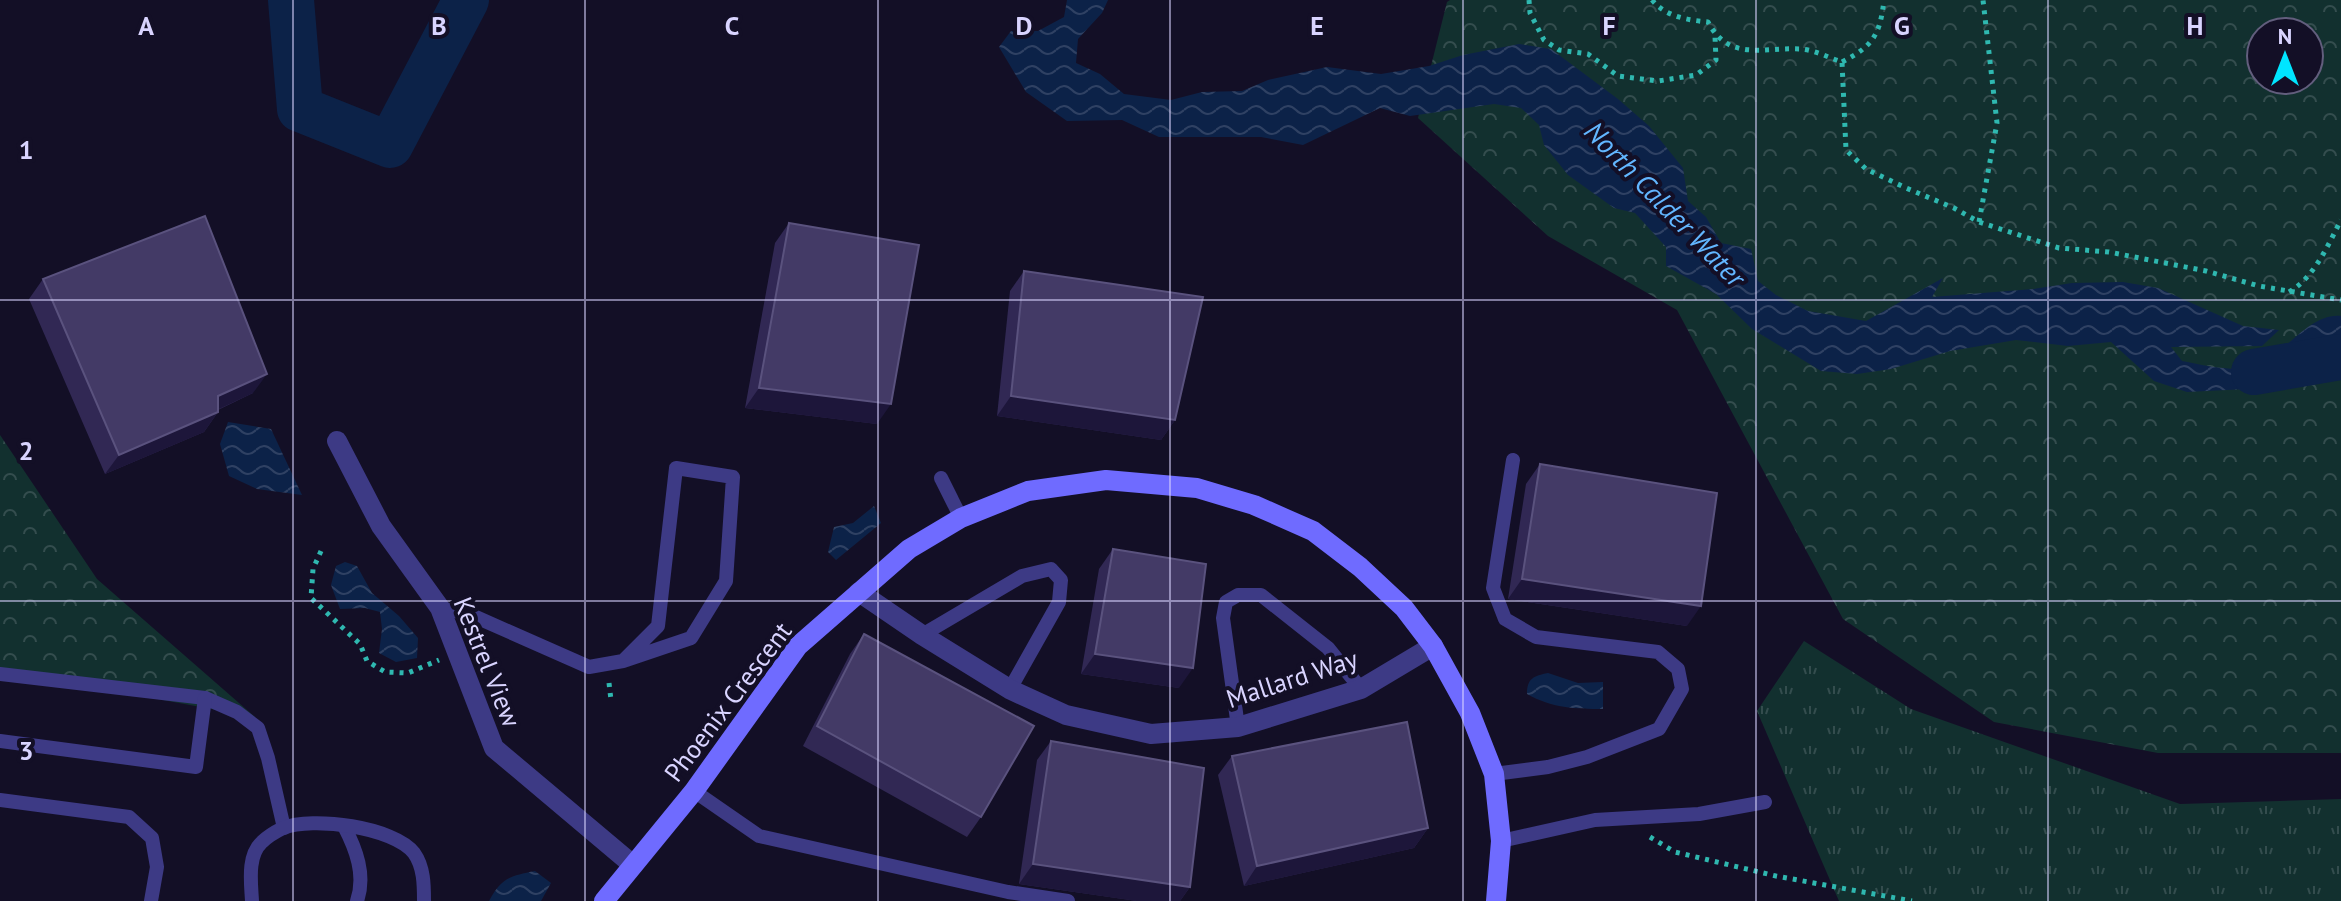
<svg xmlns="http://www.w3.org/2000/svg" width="2341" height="901" font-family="'PT Sans',sans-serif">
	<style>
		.grass { fill: url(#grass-tufts) }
		.forest { fill: url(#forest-crowns); fill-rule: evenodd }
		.water { fill: url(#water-waves) }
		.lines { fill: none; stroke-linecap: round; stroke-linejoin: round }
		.river { stroke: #0c2248; stroke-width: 46 }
		.path { stroke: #2fb8b0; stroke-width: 5; stroke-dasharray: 4 6; stroke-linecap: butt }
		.lane { stroke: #3d3a85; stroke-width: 14 }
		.street { stroke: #3d3a85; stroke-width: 20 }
		.secondary { stroke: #6f6bff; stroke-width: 20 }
		.wall { fill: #312854 }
		.shaded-wall { fill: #1d163a }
		.building { fill: #433a66; stroke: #5a527e; stroke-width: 2 }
		.grid { fill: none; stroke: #d9d4ff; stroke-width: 2; stroke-opacity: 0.55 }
		.labels { text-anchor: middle; stroke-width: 8; stroke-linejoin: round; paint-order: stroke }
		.street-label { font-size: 26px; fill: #d9d4ff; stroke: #130f26 }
		.water-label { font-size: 28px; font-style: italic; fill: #62b6ff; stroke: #130f26 }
		.grid-label { font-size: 26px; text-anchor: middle; font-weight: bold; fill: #d9d4ff; stroke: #130f26; stroke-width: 8; stroke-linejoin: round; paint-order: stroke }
	</style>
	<defs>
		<pattern id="grass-tufts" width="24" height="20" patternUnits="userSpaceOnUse" patternTransform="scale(2)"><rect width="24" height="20" fill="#12302f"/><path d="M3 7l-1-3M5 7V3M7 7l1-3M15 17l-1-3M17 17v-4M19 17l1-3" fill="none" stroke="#344d4e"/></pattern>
		<pattern id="forest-crowns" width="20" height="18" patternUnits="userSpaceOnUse" patternTransform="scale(2)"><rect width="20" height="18" fill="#12302f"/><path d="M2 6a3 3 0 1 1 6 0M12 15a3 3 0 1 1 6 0" fill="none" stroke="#344d4e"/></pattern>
		<pattern id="water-waves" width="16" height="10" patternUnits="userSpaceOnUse" patternTransform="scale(2)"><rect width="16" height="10" fill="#0c2248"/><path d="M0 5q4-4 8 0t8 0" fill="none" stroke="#2f4163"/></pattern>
	</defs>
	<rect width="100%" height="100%" fill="#130f26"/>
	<!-- grass -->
	<polygon class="grass" points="1804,641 1911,709 2180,804 2341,799 2341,901 1839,901 1757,711"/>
	<!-- forest -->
	<g class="forest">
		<path d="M 1450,0 L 2341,0 L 2341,753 L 2158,753 L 1994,722 L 1843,619 L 1677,310 L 1548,236 L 1418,118 L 1447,2 ZM 2261,32 L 2309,32 L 2309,80 L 2261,80 Z"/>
		<polygon points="0,435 97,579 255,717 0,670"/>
	</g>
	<!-- water -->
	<g class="water">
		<path d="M 1067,0 L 1108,0 L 1102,13 L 1078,39 L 1076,63 L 1100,74 L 1124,94 L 1171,100 L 1202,92 L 1242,91 L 1268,80 L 1327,67 L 1381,74 L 1429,66 L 1463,55 L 1519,44 L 1551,49 L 1618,99 L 1649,126 L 1683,168 L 1688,201 L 1706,217 L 1721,243 L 1751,249 L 1758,281 L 1776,295 L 1808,311 L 1866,321 L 1943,278 L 1932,297 L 2033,289 L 2072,283 L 2123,282 L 2158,288 L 2243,326 L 2279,330 L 2262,346 L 2171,347 L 2182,361 C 2202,365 2245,375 2263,364 C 2284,352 2312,312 2341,316 L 2341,353 L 2319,358 L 2299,377 L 2267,388 L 2187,392 L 2154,381 L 2111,342 L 2068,346 L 2016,340 L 1950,351 L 1891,369 L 1857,374 L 1821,371 L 1752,329 L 1716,294 L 1666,266 L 1666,247 L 1635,213 L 1614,208 L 1568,175 L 1544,145 L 1539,125 L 1521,108 L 1494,104 L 1410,116 L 1380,108 L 1303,145 L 1261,137 L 1159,137 L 1122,120 L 1067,121 L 1026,92 L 999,47 L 1011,31 L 1038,31 L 1064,17 Z"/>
		<polygon points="228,422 271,429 302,495 257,489 229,476 220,444"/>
		<polygon points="874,506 881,523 836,560 828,552 834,527 853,523"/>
		<polygon points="345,562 357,566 372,593 399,616 418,638 417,658 396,662 379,653 382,629 380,612 365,608 340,609 331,585 336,566"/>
		<path d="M 1548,673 L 1578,683 L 1603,682 L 1603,709 C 1575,709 1552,708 1527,694 C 1527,678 1534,676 1548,673 Z"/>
		<path d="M 535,871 L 551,883 L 541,901 L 489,901 C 501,878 510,876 535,871 Z"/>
	</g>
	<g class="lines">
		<!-- river -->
		<g class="river">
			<polyline points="291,0 300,109 390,145 466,0"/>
			<polyline points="2254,372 2341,357"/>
		</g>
		<!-- path -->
		<g class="path">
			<polyline points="1529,0 1530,13 1544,40 1559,50 1588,54 1618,76 1658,81 1696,75 1716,60 1715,37"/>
			<path d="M 1652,0 C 1666,17 1688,20 1708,22 C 1729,62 1763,47 1799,49 C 1813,49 1829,58 1842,62 L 1846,150 L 1866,169 L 1906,188 L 1954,208 L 1979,222 L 2059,248 L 2109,252 L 2206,271 L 2259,286 L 2341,300"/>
			<path d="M 1842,62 C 1873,46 1880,35 1884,0"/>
			<polyline points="1979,222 1997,123 1983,0"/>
			<path d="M 2289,292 C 2314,278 2328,245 2341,220"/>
			<polyline points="321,551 313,569 311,598 360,644 367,661 385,672 408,673 439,660"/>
			<polyline points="609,683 611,700"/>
			<polyline points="1650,837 1675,852 1776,876 1912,901"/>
		</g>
		<!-- lane -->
		<g class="lane">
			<polyline points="941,478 961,518"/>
			<polyline points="440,608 469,614 589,667 623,661 658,626 676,468 733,477 726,581 691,638 623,661"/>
			<polyline points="922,635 1022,576 1051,569 1061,580 1059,602 1010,689"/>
			<polyline points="0,674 205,698 237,712 258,728 268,758 284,828"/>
			<polyline points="1238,727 1223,618 1226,602 1238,595 1261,595 1328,648 1361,689"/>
			<polyline points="0,741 196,767 205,698"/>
			<polyline points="1494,774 1548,767 1587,757 1659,729 1682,689 1678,669 1658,652 1536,637 1505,619 1493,588 1513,460"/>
			<polyline points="694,791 759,836 1008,892 1068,901"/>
			<polyline points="0,800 129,817 152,838 157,867 151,901"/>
			<path d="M 344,826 C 356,849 366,875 357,901"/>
			<polyline points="1501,841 1595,820 1699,814 1765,802"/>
			<path d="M 252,901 C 251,882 247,856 262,842 C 267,837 277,831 283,828 C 312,816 394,827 414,853 C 424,867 424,885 424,901"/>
		</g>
		<!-- street -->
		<g class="street">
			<polyline points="337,441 381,526 440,608 494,748 633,865"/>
			<polyline points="859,592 922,635 1011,690 1066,715 1151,734 1238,727 1361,689 1433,646"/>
		</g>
		<!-- secondary -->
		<polyline class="secondary" points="604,901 694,791 798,646 909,549 961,518 1028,491 1106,480 1197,488 1254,505 1313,531 1360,567 1404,608 1433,646 1470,713 1494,774 1501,841 1496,901"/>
	</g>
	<!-- wall -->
	<g class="wall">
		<polygon points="789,223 877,424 745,408 775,243"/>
		<polygon points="1024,271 1175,420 1161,440 997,416 1010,291"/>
		<polygon points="43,279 253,393 218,410 218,412 204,432 105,474 29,299"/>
		<polygon points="1540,464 1687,626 1508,599 1526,484"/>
		<polygon points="1113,549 1179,688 1081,674 1099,569"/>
		<polygon points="864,634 981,817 967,837 803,746 850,654"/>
		<polygon points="1051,741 1190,887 1180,901 1137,901 1019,884 1037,760"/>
		<polygon points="1232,756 1428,828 1414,848 1244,886 1218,775"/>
	</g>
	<!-- shaded-wall -->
	<g class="shaded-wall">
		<polygon points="267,374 253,393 204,416 218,396"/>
		<polygon points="759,388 891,404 877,424 745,408"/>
		<polygon points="1011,396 1175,420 1161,440 997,416"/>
		<polygon points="218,412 204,432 105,474 119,455"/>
		<polygon points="1522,579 1701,606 1687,626 1508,599"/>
		<polygon points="1095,654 1193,668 1179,688 1081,674"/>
		<polygon points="1428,828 1414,848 1244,886 1257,866"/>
		<polygon points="1033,864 1190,887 1180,901 1137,901 1019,884"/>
	</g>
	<!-- building -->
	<g class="building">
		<polygon points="205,216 267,374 218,396 218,412 119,455 43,279"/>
		<polygon points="789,223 919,245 891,404 759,388"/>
		<polygon points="1024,271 1203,297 1175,420 1011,396"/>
		<polygon points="1540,464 1717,493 1701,606 1522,579"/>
		<polygon points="1113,549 1206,564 1193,668 1095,654"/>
		<polygon points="864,634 1034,726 981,817 817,726"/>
		<polygon points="1407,722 1428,828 1257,866 1232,756"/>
		<polygon points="1051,741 1204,768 1190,887 1033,864"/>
	</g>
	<!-- grid -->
	<path class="grid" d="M 293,0 L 293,901M 585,0 L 585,901M 878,0 L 878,901M 1170,0 L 1170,901M 1463,0 L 1463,901M 1756,0 L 1756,901M 2048,0 L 2048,901M 0,300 L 2341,300M 0,601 L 2341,601"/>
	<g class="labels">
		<!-- street labels -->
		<g class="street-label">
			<text transform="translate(487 662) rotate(68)" y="9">Kestrel View</text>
			<text transform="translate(1292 679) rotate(-18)" y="9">Mallard Way</text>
			<text transform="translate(728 702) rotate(-53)" y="9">Phoenix Crescent</text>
		</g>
		<!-- water labels -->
		<g class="water-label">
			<text transform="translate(1665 204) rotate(46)" y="10">North Calder Water</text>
		</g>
	</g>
	<g class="grid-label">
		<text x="146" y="35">A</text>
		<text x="439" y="35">B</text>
		<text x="732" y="35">C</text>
		<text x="1024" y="35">D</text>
		<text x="1317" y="35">E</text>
		<text x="1609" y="35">F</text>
		<text x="1902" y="35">G</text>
		<text x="2195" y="35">H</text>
		<text x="26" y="159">1</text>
		<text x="26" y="460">2</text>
		<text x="26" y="760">3</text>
	</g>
	<!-- north arrow -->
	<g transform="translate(2285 56)"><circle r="38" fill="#130f26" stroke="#625e7d" stroke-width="2"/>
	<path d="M0-6L14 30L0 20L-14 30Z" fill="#00e5ff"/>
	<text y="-12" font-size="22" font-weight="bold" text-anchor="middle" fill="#d9d4ff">N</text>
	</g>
</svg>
